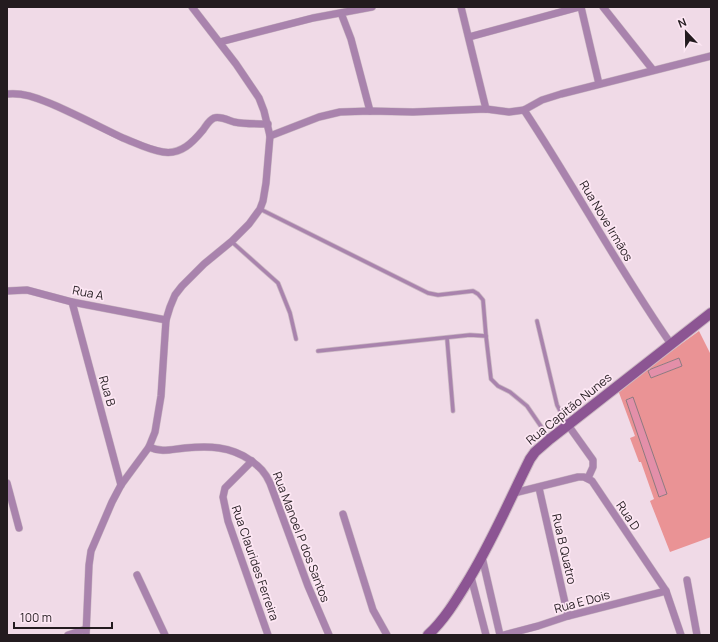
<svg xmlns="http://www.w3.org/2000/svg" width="718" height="642" font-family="Manrope,sans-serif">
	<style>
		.green { fill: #ea9395; fill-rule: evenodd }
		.building { fill: #e38fa9; stroke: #8f797f }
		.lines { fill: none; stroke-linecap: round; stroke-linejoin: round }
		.lane-casing { stroke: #cbb8c3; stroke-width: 5 }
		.street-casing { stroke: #cbb8c3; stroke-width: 8 }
		.secondary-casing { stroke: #cbb8c3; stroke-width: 12 }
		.lane { stroke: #a983ad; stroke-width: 3.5 }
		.street { stroke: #a983ad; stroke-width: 7 }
		.secondary { stroke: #8c5593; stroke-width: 10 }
		.labels { text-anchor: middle; stroke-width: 3.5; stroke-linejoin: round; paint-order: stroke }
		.street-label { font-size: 12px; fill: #231b1f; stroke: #fde7f4 }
	</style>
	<rect width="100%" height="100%" fill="#f0dae7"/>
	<!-- green -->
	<path class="green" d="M 699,331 L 711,355 L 711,537 L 670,552 L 650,501 L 654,499 L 641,462 L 639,462 L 630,438 L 635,436 L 618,390 ZM 679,358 L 682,366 L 651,378 L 648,370 ZM 632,397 L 667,494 L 660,497 L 626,400 Z"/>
	<!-- building -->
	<g class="building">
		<polygon points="679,358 682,366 651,378 648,371 651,369"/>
		<polygon points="633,397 667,494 659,497 626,400"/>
	</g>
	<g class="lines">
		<!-- lane casing -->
		<g class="lane-casing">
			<g id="lane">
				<polyline points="260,209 428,293 438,295 473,291 478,294 483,300 486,336"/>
				<polyline points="232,242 278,283 290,313 296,339"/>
				<polyline points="537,321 557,405 567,424"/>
				<polyline points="447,338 453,411"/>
				<polyline points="318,351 470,335 486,336 491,379 498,386 510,392 527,406 549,438"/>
			</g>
		</g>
		<!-- street casing -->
		<g class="street-casing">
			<g id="street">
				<polyline points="461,7 486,109"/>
				<polyline points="581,7 599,84"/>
				<polyline points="603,7 653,70"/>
				<polyline points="341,13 351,39 370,111"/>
				<polyline points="469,37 579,7"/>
				<polyline points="220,42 313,18 372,7"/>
				<path d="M 7,94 C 24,92 39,99 54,105 C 77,115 100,127 123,138 C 136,143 149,150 163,152 C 181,155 193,142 203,130 C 206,126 209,120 214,118 C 220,116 228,120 234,122 C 245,124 257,124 268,124"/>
				<path d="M 524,110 C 575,187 618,268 671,344"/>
				<polyline points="270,136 319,117 340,112 370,111 413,112 486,109 509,112 524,110 542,100 561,94 711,56"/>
				<polyline points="7,291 27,290 72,302 166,320"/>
				<polyline points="72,302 121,485"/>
				<polyline points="568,425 593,460 593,467 588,478"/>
				<path d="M 149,447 C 162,453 172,449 185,448 C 209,446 230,446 250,460 C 260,467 265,472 270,483 L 308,586 L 329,635"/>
				<polyline points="252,461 225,488 223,497 228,521 268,635"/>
				<polyline points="7,483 19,528"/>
				<polyline points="539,488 568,616"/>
				<polyline points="514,493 578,477 584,477 592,481 666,591 681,635"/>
				<polyline points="343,514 373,610 387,635"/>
				<polyline points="482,557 500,635"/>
				<polyline points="137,575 165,635"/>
				<polyline points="471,577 486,635"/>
				<polyline points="687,580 697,635"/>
				<polyline points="68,635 86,629"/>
				<polyline points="86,635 89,565 91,551 112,502 121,485 149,447 155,432 161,396 166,320 170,307 175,295 182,286 204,264 232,241 249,224 260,209 263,201 266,183 270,136 264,111 259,98 236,64 192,7"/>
				<polyline points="504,635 538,626 568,616 666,591"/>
			</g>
		</g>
		<!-- secondary casing -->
		<g class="secondary-casing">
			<path id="secondary" d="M 428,635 C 444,620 455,602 466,584 C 491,544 509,501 530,459 L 535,452 L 550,439 L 711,313"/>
		</g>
		<!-- lane -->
		<use href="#lane" class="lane"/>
		<!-- street -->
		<use href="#street" class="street"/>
		<!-- secondary -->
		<use href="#secondary" class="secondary"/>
	</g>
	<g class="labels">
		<!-- street labels -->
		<g class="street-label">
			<text transform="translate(606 221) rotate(59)" y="4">Rua Nove Irmãos</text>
			<text transform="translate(88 293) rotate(11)" y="4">Rua A</text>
			<text transform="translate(107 391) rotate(74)" y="4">Rua B</text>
			<text transform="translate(569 409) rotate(-39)" y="4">Rua Capitão Nunes</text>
			<text transform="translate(628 516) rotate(56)" y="4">Rua D</text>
			<text transform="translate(301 537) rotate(69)" y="4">Rua Manoel P dos Santos</text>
			<text transform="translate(564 549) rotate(77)" y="4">Rua B Quatro</text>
			<text transform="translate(255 563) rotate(71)" y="4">Rua Claurides Ferreira</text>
			<text transform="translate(582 602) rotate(-15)" y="4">Rua E Dois</text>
		</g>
	</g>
	<!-- border -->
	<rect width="718" height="642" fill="none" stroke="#231b1f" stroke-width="16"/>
	<!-- north arrow -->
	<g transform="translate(686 32) rotate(338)" stroke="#fde7f4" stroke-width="3" paint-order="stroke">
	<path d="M0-3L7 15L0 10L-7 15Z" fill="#231b1f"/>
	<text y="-6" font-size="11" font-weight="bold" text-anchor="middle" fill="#231b1f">N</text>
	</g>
	<!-- scale -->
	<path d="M14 622v6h98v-6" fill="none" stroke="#231b1f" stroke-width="2"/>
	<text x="20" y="622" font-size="12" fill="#231b1f" stroke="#fde7f4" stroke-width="3" paint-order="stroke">100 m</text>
</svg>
